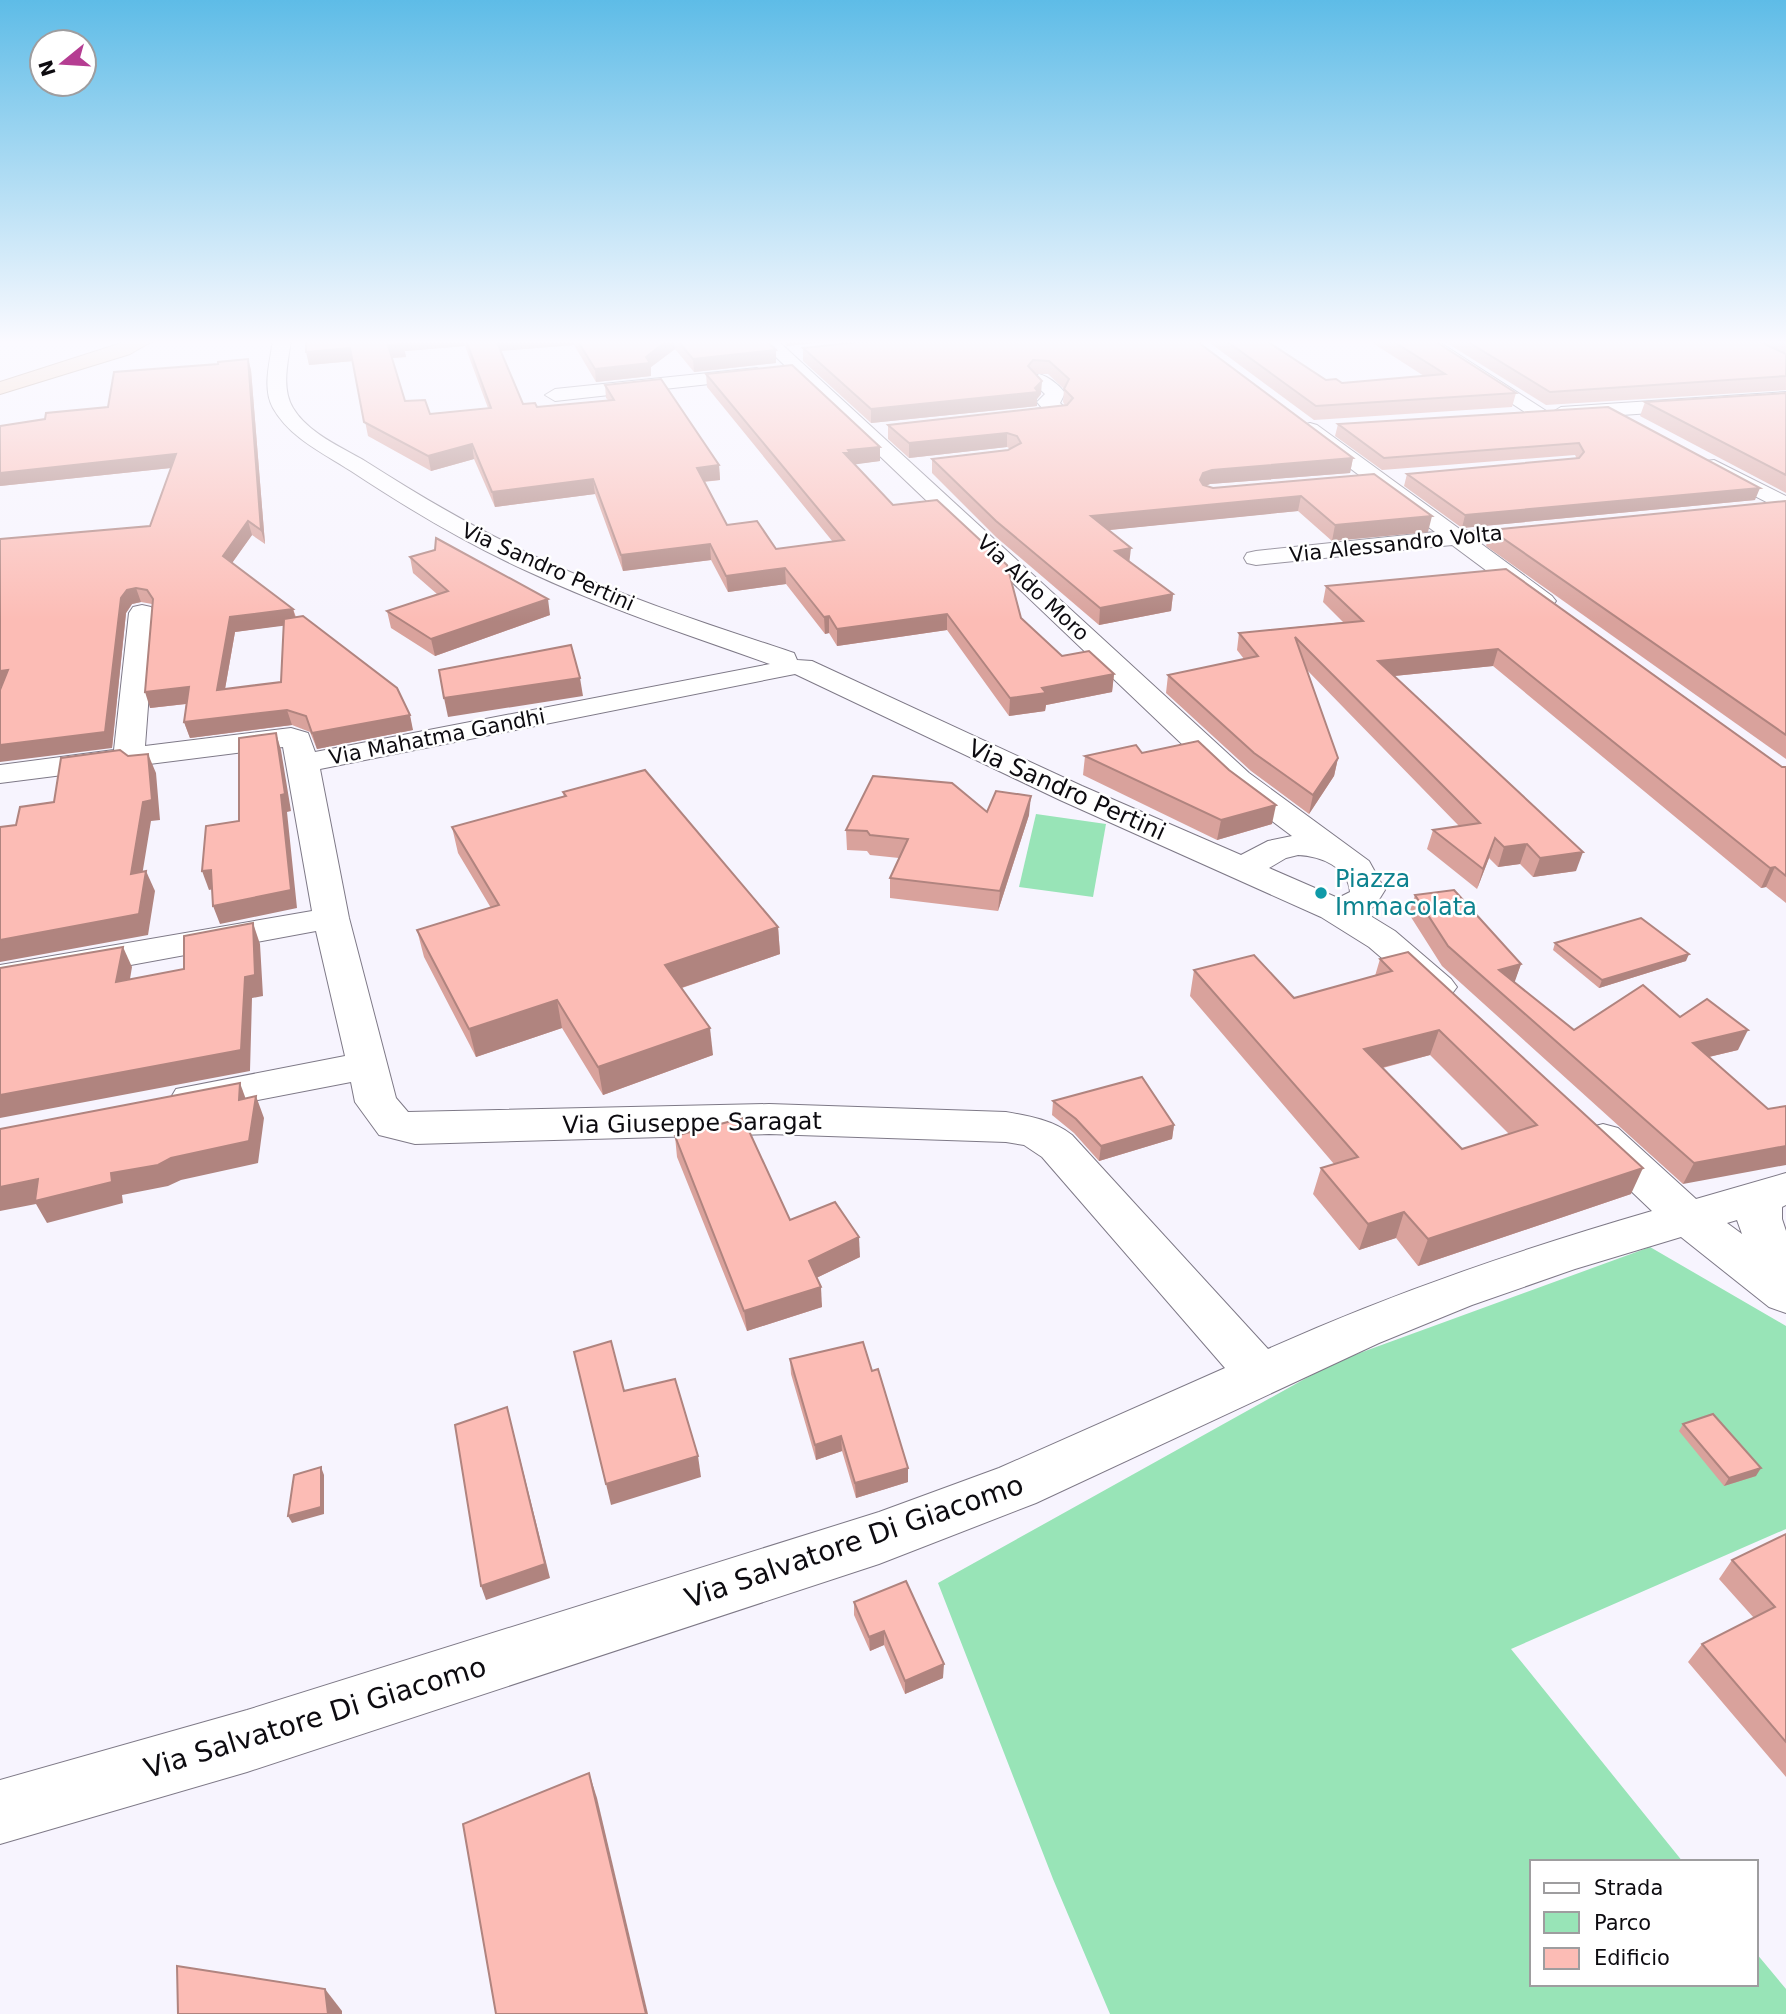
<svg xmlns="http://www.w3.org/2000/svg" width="1786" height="2014" font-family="'DejaVu Sans',sans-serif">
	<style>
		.green { fill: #98e4b7 }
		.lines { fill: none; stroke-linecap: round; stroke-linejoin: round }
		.minor-casing { stroke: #7e7987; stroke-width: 2 }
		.trunk-casing { stroke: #a38570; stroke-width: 2 }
		.minor { fill: #fff; fill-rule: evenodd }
		.trunk { fill: #f6d2b6; fill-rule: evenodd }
		.wall { fill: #d9a29c; fill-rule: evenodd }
		.shaded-wall { fill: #b0847f }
		.building { fill: #fcbcb5; stroke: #b0847f; stroke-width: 2; fill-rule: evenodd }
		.culture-dot { fill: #0f9aa8; stroke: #fff; stroke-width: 2.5 }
		.labels { text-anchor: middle; stroke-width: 5; stroke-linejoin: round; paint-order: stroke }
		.far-street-label { font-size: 21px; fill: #0d0b10; stroke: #fff }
		.street-label { font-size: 24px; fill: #0d0b10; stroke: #fff }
		.culture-label { font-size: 24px; fill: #0d838f; stroke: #fff; text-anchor: start }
		.near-street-label { font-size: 28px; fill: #0d0b10; stroke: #fff }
	</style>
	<rect width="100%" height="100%" fill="#f7f4fe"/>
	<!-- green -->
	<g class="green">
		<polygon points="1036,814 1106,824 1093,897 1019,887"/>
		<polygon points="1650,1247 1786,1326 1786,1529 1511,1649 1683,1862 1532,1862 1532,1984 1756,1984 1756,1953 1786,1989 1786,2014 1110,2014 1053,1879 938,1583 1335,1362"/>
	</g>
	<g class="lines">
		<!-- minor casing -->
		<g class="minor-casing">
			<g id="minor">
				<path d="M 273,340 L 291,340 C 288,362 281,388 293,408 C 308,433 341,447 365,461 C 423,498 482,533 545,561 C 626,598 710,625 794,653 L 797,660 L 812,661 L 1082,786 L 1241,855 L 1268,841 L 1292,836 L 1227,787 L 758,340 L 777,340 L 1249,773 L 1369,861 L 1385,890 L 1375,906 L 1364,912 L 1395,931 L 1451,979 L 1457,987 L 1451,995 L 1438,999 L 1425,995 L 1369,947 L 1321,917 L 1060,800 L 795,674 L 320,769 L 349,918 L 396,1098 L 408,1112 L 769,1104 L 1006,1112 C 1029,1116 1053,1120 1072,1135 L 1268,1349 C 1393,1293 1521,1249 1652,1211 L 1588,1150 L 1582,1139 L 1588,1128 L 1603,1124 L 1618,1128 L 1696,1199 L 1786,1173 L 1786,1205 L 1782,1207 L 1782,1219 L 1786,1231 L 1786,1313 L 1769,1307 L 1681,1237 L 1575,1269 L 1472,1305 L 1379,1343 L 1036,1503 L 879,1564 L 247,1772 L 0,1844 L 0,1780 L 247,1710 L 879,1512 L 999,1468 L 1225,1368 L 1042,1157 L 1024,1145 L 1006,1142 L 769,1134 L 415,1144 L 379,1135 L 355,1102 L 351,1082 L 191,1113 L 176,1109 L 170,1099 L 176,1089 L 345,1056 L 316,931 L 0,989 L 0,965 L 312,911 L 283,747 L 0,783 L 0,765 L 114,750 L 129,613 L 133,607 L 142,605 L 151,607 L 155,613 L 145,746 L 291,728 L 308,733 L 315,752 L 770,664 C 688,635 606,608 527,571 C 465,543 407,508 351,471 C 323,453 290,438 273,408 C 262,388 270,362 273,340 ZM 1298,855 C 1321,856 1348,867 1350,892 L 1338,898 L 1269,868 L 1286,858 ZM 1737,1220 L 1742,1234 L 1727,1223 Z"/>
				<polygon points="1415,340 1436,340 1551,414 1541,420 1534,418"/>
				<polygon points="757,368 766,374 764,378 555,401 545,395 555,389"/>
				<path d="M 1039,374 C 1049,377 1059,385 1065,393 L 1060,403 L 1069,412 L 1059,418 L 1014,423 L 1007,421 L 1004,417 L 1007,413 L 1042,408 L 1037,402 L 1045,394 L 1030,380 Z"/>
				<polygon points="1786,392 1786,404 1561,419 1551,413 1561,407"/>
				<polygon points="1310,423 1317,425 1461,530 1475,531 1479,536 1476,540 1552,596 1556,601 1552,606 1543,609 1534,606 1452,545 1256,565 1247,563 1244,558 1247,553 1256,551 1435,532 1303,433 1300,429 1303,425"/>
				<polygon points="1714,460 1786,496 1786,512 1706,471 1703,466 1706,461"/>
			</g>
		</g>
		<!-- trunk casing -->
		<g class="trunk-casing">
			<polygon id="trunk" points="131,340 154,340 130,354 0,394 0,382"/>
		</g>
		<!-- minor -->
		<use href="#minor" class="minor"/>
		<!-- trunk -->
		<use href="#trunk" class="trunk"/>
	</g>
	<!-- wall -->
	<g class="wall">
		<path d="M 300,340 L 766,340 L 776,350 L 776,363 L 694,372 L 675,349 L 651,367 L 651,376 L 596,382 L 574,345 L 500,351 L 523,404 L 537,407 L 608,400 L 606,398 L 605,385 L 719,465 L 720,480 L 704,482 L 727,525 L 776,549 L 833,542 L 707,387 L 706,374 L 880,461 L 854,464 L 893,505 L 1062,656 L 1114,674 L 1112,692 L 1046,705 L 1045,711 L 1009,716 L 947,630 L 837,646 L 829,633 L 825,634 L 786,584 L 728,592 L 711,560 L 623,571 L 595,494 L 495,507 L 474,459 L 431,471 L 368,436 L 353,361 L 309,365 L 306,342 L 301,342 ZM 465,346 L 488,408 L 430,414 L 405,401 L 392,358 L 406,357 L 405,351 Z"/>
		<polygon points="780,340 845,340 787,346"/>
		<polygon points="1195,340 1353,458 1350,473 1210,484 1206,486 1213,488 1374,474 1428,532 1332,541 1298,511 1108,530 1130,562 1173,594 1171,611 1099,625 996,537 932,473 932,459 1008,450 1011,449 1007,447 909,458 888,439 888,425 1065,405 1063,402 1064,389 1048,374 1036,374 1041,394 1037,399 1037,406 871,423 803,361 803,348"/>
		<polygon points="1206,340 1265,340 1326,380 1342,383 1424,376 1368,340 1433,340 1516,393 1512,407 1314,420"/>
		<polygon points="1442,340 1756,340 1786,354 1786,390 1546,405"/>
		<polygon points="1758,340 1786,340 1786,354"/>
		<path d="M 248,359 L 251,370 L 265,544 L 252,535 L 232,563 L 293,609 L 296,617 L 413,730 L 317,749 L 310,732 L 292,725 L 190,738 L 184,722 L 186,704 L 150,708 L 152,604 L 141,602 L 132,604 L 126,613 L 112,748 L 1,687 L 150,526 L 171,468 L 0,486 L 45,419 L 108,407 L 218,364 ZM 284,625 L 281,682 L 225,689 L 235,632 Z"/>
		<polygon points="1786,393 1786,493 1640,416 1645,402"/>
		<polygon points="1608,407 1755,500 1462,528 1404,486 1407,474 1577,459 1575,455 1382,470 1335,436 1338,424"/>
		<polygon points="1786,501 1786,759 1486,546 1491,530"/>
		<polygon points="410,557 550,615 435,656 391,628 387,611 437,594 413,573"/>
		<polygon points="1506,569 1782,767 1786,767 1786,903 1766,887 1761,888 1493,666 1394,676 1576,871 1533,877 1520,864 1498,867 1489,858 1477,889 1427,849 1433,830 1459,826 1306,669 1338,758 1334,776 1309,814 1251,771 1166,693 1168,675 1244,659 1237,650 1239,633 1343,622 1323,602 1326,586"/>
		<polygon points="1142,753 1272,824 1217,840 1083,775 1085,756"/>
		<polygon points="563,792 778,927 780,954 682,988 713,1055 603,1095 562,1028 476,1057 424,957 417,930 491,908 458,853 452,827 564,797"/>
		<polygon points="987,812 1029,815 998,911 890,898 890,878 899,858 870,855 867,851 847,850 846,830"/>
		<polygon points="1415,895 1521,964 1514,982 1574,1030 1680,1017 1738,1050 1709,1057 1768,1109 1683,1184 1442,966 1409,914"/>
		<polygon points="1555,943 1686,961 1599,988 1553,950"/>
		<path d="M 1380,959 L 1631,1194 L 1418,1266 L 1396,1238 L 1359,1250 L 1313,1194 L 1321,1168 L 1334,1164 L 1190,996 L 1194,970 L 1294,998 L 1375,976 ZM 1430,1055 L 1509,1134 L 1462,1149 L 1383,1068 Z"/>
		<polygon points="1053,1101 1174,1125 1172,1139 1099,1161 1074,1133 1052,1115"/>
		<polygon points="675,1136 790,1220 860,1257 816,1278 822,1307 747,1331 677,1157"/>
		<polygon points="790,1359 872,1371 908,1482 856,1498 842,1451 816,1460 791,1374"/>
		<polygon points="1683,1424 1756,1476 1724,1486 1679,1431"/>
		<polygon points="1786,1534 1786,1777 1688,1662 1702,1644 1754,1618 1719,1579 1732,1560"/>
		<polygon points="854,1602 943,1678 905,1694 884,1645 870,1651 854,1615"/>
	</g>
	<!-- shaded-wall -->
	<g class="shaded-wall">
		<polygon points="402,340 464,340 465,346 405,351"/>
		<polygon points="495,340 573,340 574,345 497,351"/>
		<polygon points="668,340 674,340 675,349 651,367 651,376 596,382 595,369 646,357"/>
		<polygon points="787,340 845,340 787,346"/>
		<polygon points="403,344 406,357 391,358 388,345"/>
		<polygon points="350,348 353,361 309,365 306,352"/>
		<polygon points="776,350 776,363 694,372 693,359"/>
		<polygon points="248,359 251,370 265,544 261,530"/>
		<polygon points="1042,381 1041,394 1037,399 1037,406 871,423 871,409 1035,388"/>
		<polygon points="1007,433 1007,447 909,458 909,443"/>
		<polygon points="472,444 474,459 431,471 428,456"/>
		<polygon points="880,447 880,461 851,465 844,453 848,450"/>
		<polygon points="176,454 180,467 0,486 0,473"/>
		<polygon points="1353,458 1350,473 1210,484 1201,488 1200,480 1203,473 1212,470"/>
		<polygon points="719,465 720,480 698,482 697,468"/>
		<polygon points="593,479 595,494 495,507 492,492"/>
		<polygon points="1760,488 1755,500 1462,528 1465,515"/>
		<polygon points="1301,496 1298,511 1090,532 1091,516"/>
		<polygon points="1432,516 1428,532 1332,541 1335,525"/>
		<polygon points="248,521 252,535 227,570 223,556"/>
		<polygon points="710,544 711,560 623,571 621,555"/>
		<polygon points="1131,548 1129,565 1115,551"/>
		<polygon points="785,568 786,584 728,592 726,576"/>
		<polygon points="136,588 141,602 132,604 126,613 112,748 0,762 0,745 127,590"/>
		<polygon points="1173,594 1171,611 1099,625 1100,608"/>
		<polygon points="548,599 550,615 435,656 431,639"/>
		<polygon points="293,609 297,624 235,632 222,706 217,690 230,617"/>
		<polygon points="947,614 947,630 837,646 837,629"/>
		<polygon points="829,616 829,633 825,634 824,617"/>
		<polygon points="1498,649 1493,666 1374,678 1378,661"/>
		<polygon points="8,670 15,685 0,687 0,671"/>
		<polygon points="1114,674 1112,692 1046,705 1045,711 1009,716 1010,698 1042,688"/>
		<polygon points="580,678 583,696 448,717 444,698"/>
		<polygon points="189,687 194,703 150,708 145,692"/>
		<polygon points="287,710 292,725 190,738 184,722"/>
		<polygon points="410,715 413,730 317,749 312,733"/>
		<polygon points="276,733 281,750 291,811 287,812 297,908 220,924 213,906 281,795"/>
		<polygon points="148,754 156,773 160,820 151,821 139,894 131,874 143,802"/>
		<polygon points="1338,758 1334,776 1309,814 1313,795"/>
		<polygon points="1031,796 1029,815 998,911 1000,891"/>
		<polygon points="1276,805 1272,824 1217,840 1221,820"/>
		<polygon points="1495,838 1489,858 1477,889 1483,869"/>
		<polygon points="1527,844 1520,864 1498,867 1504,847"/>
		<polygon points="1583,852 1576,871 1533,877 1540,858"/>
		<polygon points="1775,867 1766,887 1761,888 1770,868"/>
		<polygon points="211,870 218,888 209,890 202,871"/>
		<polygon points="146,871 155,891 148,935 0,962 0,940"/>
		<polygon points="253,923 260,944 263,996 252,998 250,1071 0,1118 0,1095 245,977"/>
		<polygon points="778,927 780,954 669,992 665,965"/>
		<polygon points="123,947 132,967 126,1003 116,982"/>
		<polygon points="1689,954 1686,961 1599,988 1602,980"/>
		<polygon points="1521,964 1514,984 1499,970"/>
		<polygon points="557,1000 562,1028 476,1057 469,1029"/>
		<polygon points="710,1028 713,1055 603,1095 598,1067"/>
		<polygon points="1439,1030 1430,1055 1357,1074 1364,1049"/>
		<polygon points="1748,1030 1738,1050 1683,1063 1693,1043"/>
		<polygon points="240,1083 248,1105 239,1100"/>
		<polygon points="256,1096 264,1118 258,1163 181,1180 168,1186 122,1195 123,1203 47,1223 36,1204 0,1211 0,1187 38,1179 111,1173"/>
		<polygon points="1174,1125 1172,1139 1099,1161 1101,1146"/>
		<polygon points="1786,1146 1786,1165 1683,1184 1694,1163"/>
		<polygon points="1643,1168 1631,1194 1418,1266 1428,1239"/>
		<polygon points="1404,1212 1396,1238 1359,1250 1368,1224"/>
		<polygon points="859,1237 860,1257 810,1281 809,1261"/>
		<polygon points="821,1287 822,1307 747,1331 744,1311"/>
		<polygon points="507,1407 550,1578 486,1600 481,1586"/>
		<polygon points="841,1436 842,1451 816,1460 815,1445"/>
		<polygon points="698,1456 701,1477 611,1505 606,1484"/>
		<polygon points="321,1467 324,1475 324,1514 292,1523 288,1516"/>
		<polygon points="908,1468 908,1482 856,1498 855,1483"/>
		<polygon points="1761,1468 1756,1476 1724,1486 1729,1478"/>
		<polygon points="884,1631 884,1645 870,1651 869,1637"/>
		<polygon points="944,1664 943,1678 905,1694 905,1681"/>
		<polygon points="589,1773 597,1798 648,2014 646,2014"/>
		<polygon points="325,1989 342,2011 342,2014 328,2014"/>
	</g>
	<!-- building -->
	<g class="building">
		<polygon points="306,340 402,340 403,344 388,345 405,401 425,400 430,414 491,408 466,340 496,340 523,404 535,403 537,407 614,400 605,385 661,379 719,465 697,468 727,525 757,521 776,549 844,540 706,374 792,365 880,447 848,450 850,453 844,453 893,505 937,500 1007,565 1021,618 1062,656 1089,651 1114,674 1042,688 1046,693 1010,698 947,614 837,629 829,616 824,617 785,568 726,576 710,544 621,555 593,479 492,492 472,444 428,456 364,422 350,348 306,352"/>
		<polygon points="577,340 668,340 646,357 650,363 595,369"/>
		<polygon points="677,340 766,340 776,350 693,359"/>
		<polygon points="877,340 1195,340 1353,458 1212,470 1203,473 1200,480 1203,485 1213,488 1374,474 1432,516 1335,525 1301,496 1091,516 1131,548 1115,551 1173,594 1100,608 996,521 932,459 1008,450 1021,443 1017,436 1007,433 909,443 888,425 1067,405 1073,398 1064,389 1069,379 1049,361 1033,360 1028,366 1042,381 1035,388 1038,392 871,409 803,348"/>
		<polygon points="1225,340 1265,340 1326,380 1336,379 1342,383 1445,374 1391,340 1433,340 1516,393 1316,406"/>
		<polygon points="1465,340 1756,340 1786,354 1786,376 1550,392"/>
		<polygon points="248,359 261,530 248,521 223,556 293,609 230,617 217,690 281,682 284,619 303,616 397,688 410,715 312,733 306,716 287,710 184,722 189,687 145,692 153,599 147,590 136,588 127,590 121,598 105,732 0,745 0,690 8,670 0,671 0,539 150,526 176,454 0,473 0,426 45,419 46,413 108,407 114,372 218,364 218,362"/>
		<polygon points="1786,393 1786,475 1645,402"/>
		<polygon points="1608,407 1760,488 1465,515 1407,474 1579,458 1584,452 1579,443 1384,458 1338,424"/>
		<polygon points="1786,501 1786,735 1491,530"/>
		<polygon points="436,538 548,599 431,639 387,611 448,591 410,557 435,550"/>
		<polygon points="1506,569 1782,767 1786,767 1786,876 1775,867 1770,868 1498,649 1378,661 1583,852 1540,858 1527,844 1504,847 1495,838 1483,869 1433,830 1480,823 1295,637 1338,758 1313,795 1254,753 1168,675 1258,656 1239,633 1363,621 1326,586"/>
		<polygon points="571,645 580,678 444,698 439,670"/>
		<polygon points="276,733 285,794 281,795 291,890 213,906 211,870 202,871 206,826 239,821 239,738"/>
		<polygon points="1198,741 1229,770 1276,805 1221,820 1085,756 1136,745 1142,753"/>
		<polygon points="120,750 128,756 148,754 152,800 143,802 131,874 146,871 139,914 0,940 0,827 16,825 20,807 54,802 61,758"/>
		<polygon points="645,770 778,927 665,965 710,1028 598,1067 557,1000 469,1029 417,930 499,905 452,827 566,796 563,792"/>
		<polygon points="873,776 952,783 987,812 996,791 1031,796 1000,891 890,878 908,839 870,835 867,831 846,830"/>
		<polygon points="1454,890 1521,964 1499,970 1574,1030 1643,985 1680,1017 1707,999 1748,1030 1693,1043 1768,1109 1786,1106 1786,1146 1694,1163 1448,946 1415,895"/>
		<polygon points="1641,918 1689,954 1602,980 1555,943"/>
		<polygon points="253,923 255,975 245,977 241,1050 0,1095 0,968 123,947 116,982 184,969 184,936"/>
		<path d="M 1408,952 L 1643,1168 L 1428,1239 L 1404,1212 L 1368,1224 L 1321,1168 L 1358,1157 L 1194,970 L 1254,955 L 1294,998 L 1392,971 L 1380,959 ZM 1439,1030 L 1537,1125 L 1462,1149 L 1364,1049 Z"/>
		<polygon points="1142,1077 1174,1125 1101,1146 1076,1119 1053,1101"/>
		<polygon points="240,1083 239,1100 256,1096 249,1141 171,1158 158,1165 111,1173 112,1182 35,1201 38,1179 0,1187 0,1129"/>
		<polygon points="743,1118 790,1220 835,1202 859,1237 809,1261 821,1287 744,1311 675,1136"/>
		<polygon points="611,1341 624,1391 675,1379 698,1456 606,1484 574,1352"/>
		<polygon points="863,1342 872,1371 878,1369 908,1468 855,1483 841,1436 815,1445 790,1359"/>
		<polygon points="507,1407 545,1564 481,1586 455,1425"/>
		<polygon points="1713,1414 1761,1468 1729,1478 1683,1424"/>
		<polygon points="321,1467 321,1507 288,1516 294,1475"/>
		<polygon points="1786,1534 1786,1742 1702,1644 1775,1607 1732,1560"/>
		<polygon points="906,1581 944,1664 905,1681 884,1631 869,1637 854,1602"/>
		<polygon points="589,1773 646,2014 496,2014 463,1824"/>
		<polygon points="177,1966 325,1989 328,2014 178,2014"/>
	</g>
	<!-- sky -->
	<linearGradient id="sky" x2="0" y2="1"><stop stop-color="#5ebce7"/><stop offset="0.55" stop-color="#fbfaff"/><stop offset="1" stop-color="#fbfaff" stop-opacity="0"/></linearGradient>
	<rect width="1786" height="622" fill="url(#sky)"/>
	<!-- markers -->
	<circle class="culture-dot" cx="1321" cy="893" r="7"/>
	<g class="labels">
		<!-- far-street labels -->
		<g class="far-street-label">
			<text transform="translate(1396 544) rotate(-6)" y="7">Via Alessandro Volta</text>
			<text transform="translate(548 567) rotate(24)" y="7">Via Sandro Pertini</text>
			<text transform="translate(1033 588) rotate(43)" y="7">Via Aldo Moro</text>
			<text transform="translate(437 737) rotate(-11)" y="7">Via Mahatma Gandhi</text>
		</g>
		<!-- street labels -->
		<g class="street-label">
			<text transform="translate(1067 790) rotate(24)" y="8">Via Sandro Pertini</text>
			<text transform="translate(692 1123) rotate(-1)" y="8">Via Giuseppe Saragat</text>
		</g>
		<!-- culture labels -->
		<g class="culture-label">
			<text x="1335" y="887">Piazza<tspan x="1335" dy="28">Immacolata</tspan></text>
		</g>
		<!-- near-street labels -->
		<g class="near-street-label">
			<text transform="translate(854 1541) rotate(-19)" y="10">Via Salvatore Di Giacomo</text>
			<text transform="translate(315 1717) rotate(-17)" y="10">Via Salvatore Di Giacomo</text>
		</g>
	</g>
	<!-- legend -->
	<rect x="1530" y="1860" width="228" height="126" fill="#ffffff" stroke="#9e9d9f" stroke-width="2"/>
	<rect x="1544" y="1883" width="35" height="10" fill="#ffffff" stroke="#9e9d9f" stroke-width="2"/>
	<text x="1594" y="1895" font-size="21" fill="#0d0b10">Strada</text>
	<rect x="1544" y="1912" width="35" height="21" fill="#98e4b7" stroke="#9e9d9f" stroke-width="2"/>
	<text x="1594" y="1930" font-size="21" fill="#0d0b10">Parco</text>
	<rect x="1544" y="1948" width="35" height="21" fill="#fcbcb5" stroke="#9e9d9f" stroke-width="2"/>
	<text x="1594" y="1965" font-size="21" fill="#0d0b10">Edificio</text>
	<!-- north arrow -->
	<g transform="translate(63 63) rotate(252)"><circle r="33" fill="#ffffff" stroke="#9e9d9f" stroke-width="2"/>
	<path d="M0-5L12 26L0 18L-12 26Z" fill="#b53d92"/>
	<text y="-10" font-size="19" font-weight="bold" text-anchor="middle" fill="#0d0b10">N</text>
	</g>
</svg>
